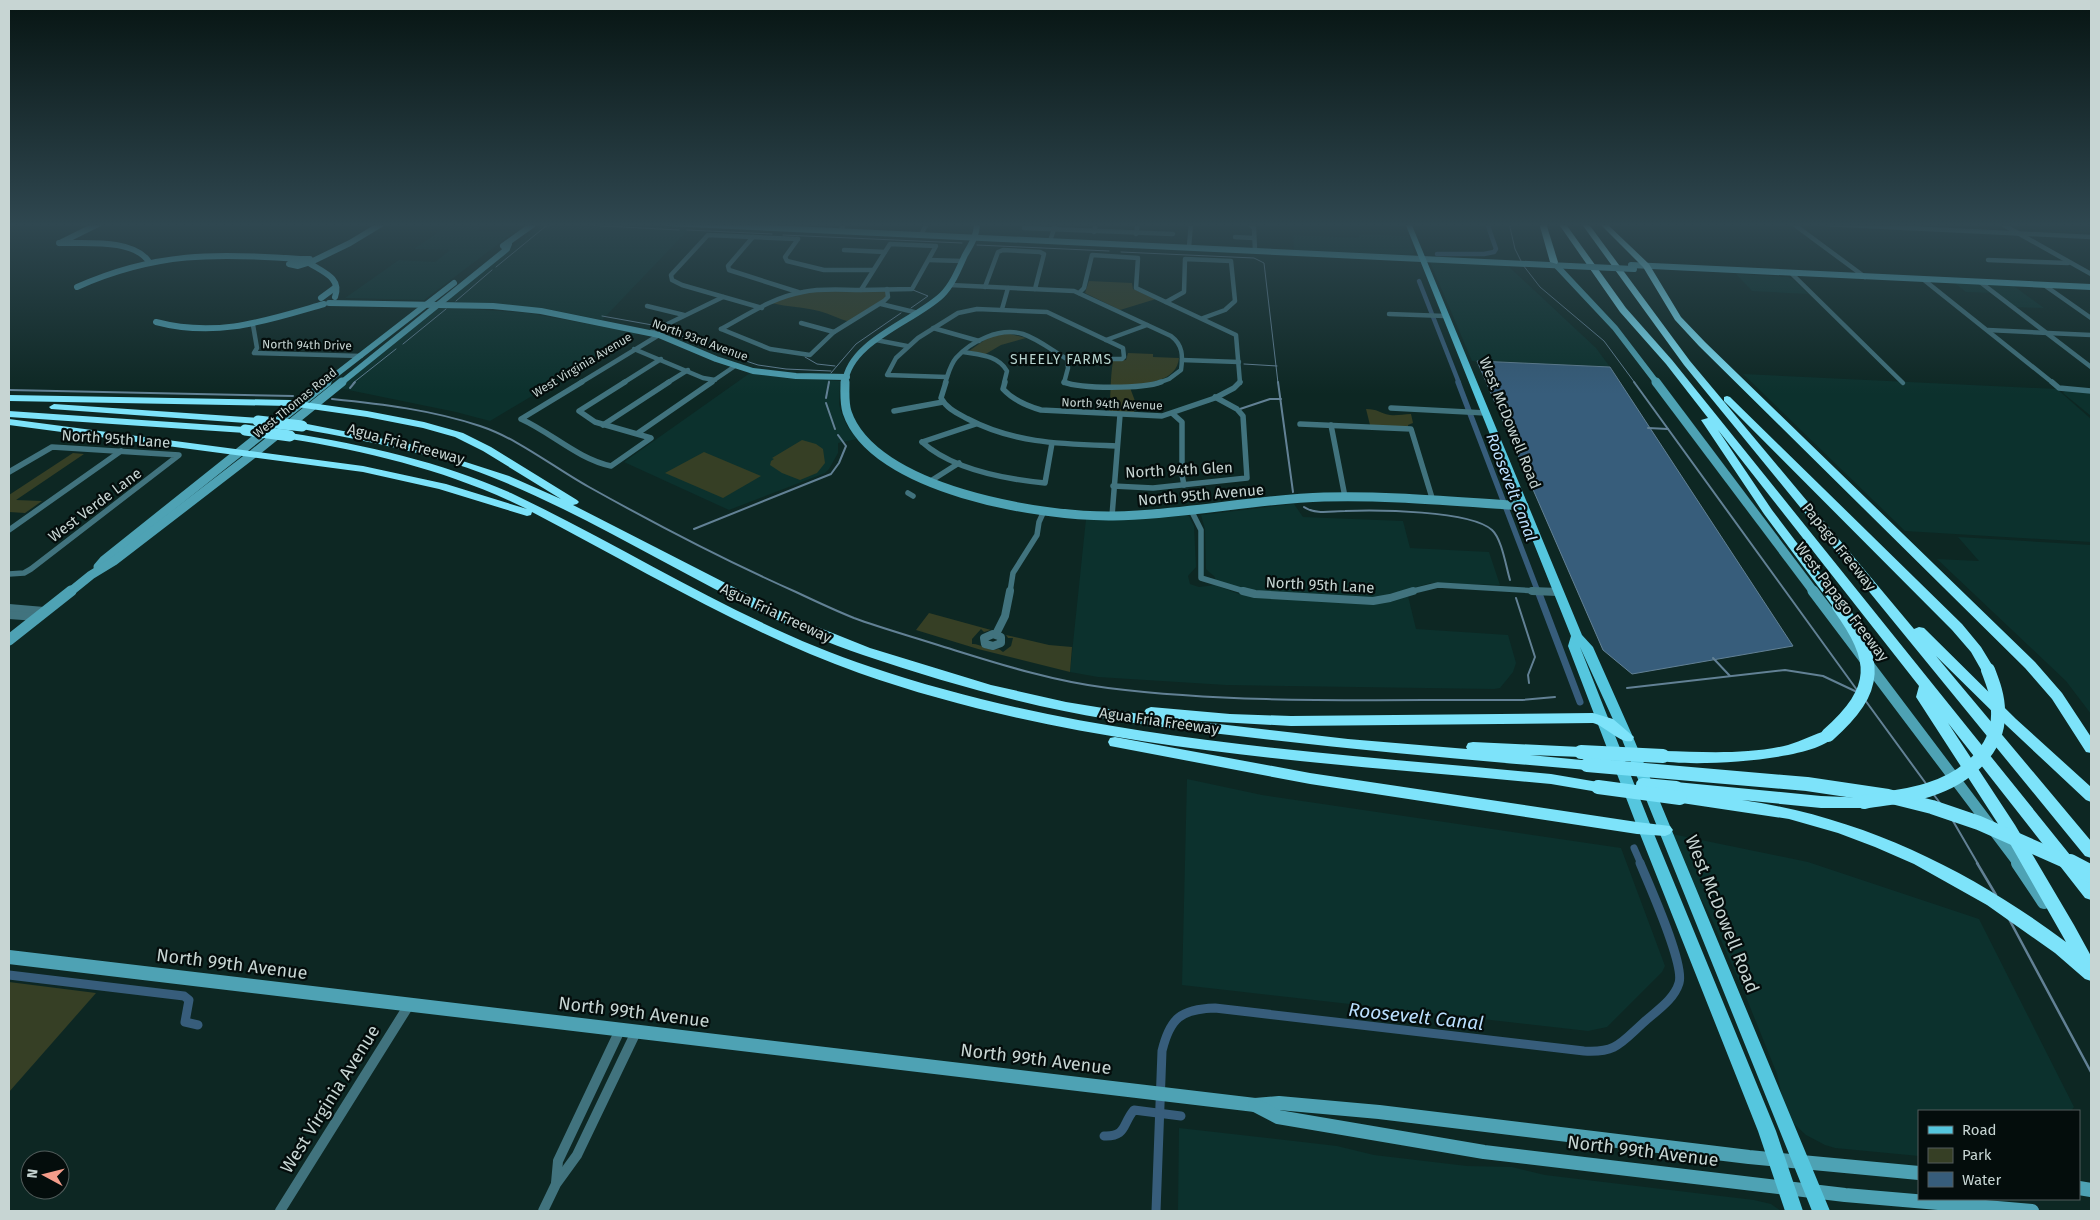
<svg xmlns="http://www.w3.org/2000/svg" width="2100" height="1220" font-family="'Fira Sans',sans-serif">
	<style>
		.built { fill: #0c312d }
		.green { fill: #363f25 }
		.water { fill: #375d7b; stroke: #628195 }
		.lines { fill: none; stroke-linecap: round; stroke-linejoin: round }
		.stream-far2 { stroke: #628195; stroke-width: 1 }
		.stream-far1 { stroke: #628195; stroke-width: 2 }
		.stream { stroke: #628195; stroke-width: 2.5 }
		.canal-far3 { stroke: #375d7b; stroke-width: 4.5 }
		.canal-far2 { stroke: #375d7b; stroke-width: 5.5 }
		.canal-far1 { stroke: #375d7b; stroke-width: 7 }
		.canal { stroke: #375d7b; stroke-width: 9 }
		.street-far3 { stroke: #41737e; stroke-width: 4.5 }
		.street-far2 { stroke: #41737e; stroke-width: 5.5 }
		.street-far1 { stroke: #41737e; stroke-width: 8 }
		.street { stroke: #41737e; stroke-width: 10 }
		.secondary-far3 { stroke: #4ea2b4; stroke-width: 6 }
		.secondary-far2 { stroke: #4ea2b4; stroke-width: 9 }
		.secondary-far1 { stroke: #4ea2b4; stroke-width: 11 }
		.secondary { stroke: #4ea2b4; stroke-width: 14 }
		.primary { fill: #55c6de; fill-rule: evenodd }
		.highway { fill: #7de3fa; fill-rule: evenodd }
		.secondary-bridge { stroke: #4ea2b4; stroke-width: 6 }
		.highway-bridge-far2 { stroke: #7de3fa; stroke-width: 11 }
		.highway-bridge-far1 { stroke: #7de3fa; stroke-width: 14 }
		.highway-bridge { stroke: #7de3fa; stroke-width: 18 }
		.labels { text-anchor: middle; stroke-width: 4.5; stroke-linejoin: round; paint-order: stroke }
		.far-street-label { font-size: 12px; fill: #c7d5d3; stroke: #040d0c }
		.far-neighbourhood-label { font-size: 14px; letter-spacing: 1px; fill: #b6d3ce; stroke: #040d0c }
		.street-label { font-size: 15px; fill: #c7d5d3; stroke: #040d0c }
		.water-label { font-size: 16px; font-style: italic; fill: #bbdffe; stroke: #040d0c }
		.near-street-label { font-size: 18px; fill: #c7d5d3; stroke: #040d0c }
		.near-water-label { font-size: 19px; font-style: italic; fill: #bbdffe; stroke: #040d0c }
	</style>
	<rect width="100%" height="100%" fill="#0d2723"/>
	<!-- built -->
	<g class="built">
		<polygon points="451,223 486,223 476,231 513,233 424,300 345,298 399,260 435,262 450,250 414,249"/>
		<polygon points="543,223 616,223 691,227 602,320 552,310 446,301"/>
		<polygon points="1359,234 1408,236 1414,253 1409,255 1294,250 1293,235 1359,238"/>
		<polygon points="1430,262 1506,264 1596,348 1610,367 1472,361"/>
		<polygon points="1736,274 1788,277 1793,279 1808,294 1752,291"/>
		<polygon points="1952,281 2011,284 2044,308 2012,307 1994,293 1966,292"/>
		<polygon points="442,307 528,313 638,333 490,421 456,412 339,388 437,309"/>
		<polygon points="750,373 788,378 840,381 839,404 841,412 847,426 857,439 838,443 838,453 829,469 825,473 729,510 624,462"/>
		<polygon points="1743,374 2057,389 2091,419 2091,542 1905,531"/>
		<polygon points="2065,391 2091,392 2091,416 2063,393"/>
		<polygon points="1294,504 1303,517 1403,521 1410,548 1489,552 1500,585 1431,583 1376,598 1248,591 1216,580 1214,576 1209,572 1206,569 1205,529 1201,515"/>
		<polygon points="1182,515 1189,516 1194,526 1196,567 1188,576 1190,584 1199,587 1215,585 1239,594 1257,597 1333,601 1408,596 1416,629 1508,635 1516,663 1513,672 1500,688 1494,689 1226,685 1098,677 1070,672 1086,519"/>
		<polygon points="1958,537 2091,545 2091,714 2066,681 1937,559 1979,561"/>
		<polygon points="1187,779 1262,795 1621,848 1665,966 1662,972 1607,1027 1588,1031 1182,985"/>
		<polygon points="1672,834 1808,862 1979,919 2074,1107 2071,1111 1919,1111 1919,1156 1835,1148 1825,1145 1806,1135 1792,1122 1784,1105 1777,1074 1744,992 1708,911 1692,883"/>
		<polygon points="1179,1128 1337,1146 1374,1155 1467,1166 1512,1167 1545,1175 1754,1200 1771,1204 1781,1211 1178,1211"/>
	</g>
	<!-- green -->
	<g class="green">
		<polygon points="1089,281 1132,283 1133,289 1156,299 1120,310 1085,293"/>
		<path d="M 887,289 L 888,297 L 850,322 C 839,319 830,314 819,311 C 804,307 788,307 771,303 L 798,292 Z"/>
		<polygon points="1007,333 1026,338 1001,345 984,355 969,351 989,337"/>
		<path d="M 1128,353 L 1153,354 L 1153,357 L 1179,358 C 1177,381 1148,384 1129,385 L 1135,401 L 1134,414 L 1109,413 C 1111,395 1110,379 1113,361 L 1126,360 Z"/>
		<path d="M 1366,409 C 1378,409 1379,413 1390,415 C 1397,416 1403,414 1411,414 L 1413,423 L 1408,425 L 1408,427 L 1370,425 Z"/>
		<polygon points="802,440 816,444 823,449 825,463 817,473 800,480 782,473 770,465 771,461 774,459 772,458"/>
		<polygon points="704,452 761,476 723,498 665,473"/>
		<polygon points="73,453 84,454 16,500 42,501 25,513 9,512 9,495"/>
		<path d="M 929,613 L 991,630 L 984,632 L 981,629 L 972,639 L 972,644 C 981,643 986,652 999,649 L 1003,652 L 1011,646 L 1013,638 L 1008,638 L 1006,635 L 1049,645 L 1072,647 L 1070,672 L 978,649 L 916,630 Z"/>
		<polygon points="9,982 96,993 9,1092"/>
	</g>
	<!-- water -->
	<polygon class="water" points="1477,361 1610,367 1793,646 1632,674 1603,650"/>
	<g class="lines">
		<!-- stream-far2 -->
		<g class="stream-far2">
			<polyline points="1509,223 1515,249 1521,261"/>
			<polyline points="687,230 772,234"/>
			<polyline points="783,235 962,243"/>
			<polyline points="977,245 1109,251"/>
			<polyline points="1121,252 1254,258 1264,263 1278,383"/>
			<polyline points="1523,265 1540,287 1604,341 1635,383"/>
			<polyline points="496,267 546,226 566,224 679,230"/>
			<polyline points="456,301 492,270"/>
			<polyline points="911,308 928,296 913,290"/>
			<polyline points="602,316 658,326 722,353 758,365 786,369 831,371"/>
			<polyline points="403,344 446,309"/>
			<polyline points="805,357 817,364 835,366"/>
			<polyline points="1244,364 1277,366"/>
			<polyline points="831,373 856,344 901,313"/>
			<polyline points="353,383 396,349"/>
			<polyline points="829,383 829,381"/>
		</g>
		<!-- stream-far1 -->
		<g class="stream-far1">
			<polyline points="1278,382 1293,492"/>
			<polyline points="1634,382 1857,690"/>
			<polyline points="350,388 355,382"/>
			<polyline points="9,390 293,396"/>
			<polyline points="826,398 829,382"/>
			<path d="M 332,399 C 382,404 432,410 480,426 C 519,439 553,467 589,487 C 657,525 726,561 796,592 C 815,601 834,610 854,618 C 881,628 910,636 938,645 C 993,662 1050,681 1108,688 C 1245,705 1384,699 1522,700 L 1555,697"/>
			<polyline points="826,403 835,429"/>
			<polyline points="1240,409 1270,399 1281,399"/>
			<polyline points="1648,428 1668,429"/>
			<path d="M 1304,507 C 1316,515 1331,511 1345,511 C 1376,510 1470,510 1492,530 C 1502,539 1506,567 1510,580"/>
			<polyline points="694,529 831,474 839,463 846,446 838,435"/>
			<polyline points="1516,598 1535,657 1528,675 1529,683"/>
			<polyline points="1713,658 1730,676"/>
			<polyline points="1627,688 1785,670 1823,676 1857,692"/>
			<polyline points="1865,700 1927,785"/>
			<polyline points="1934,795 1940,803"/>
			<polyline points="1953,821 1978,864"/>
		</g>
		<!-- stream -->
		<g class="stream">
			<polyline points="1977,863 1996,895"/>
			<polyline points="2009,919 2091,1072"/>
		</g>
		<!-- canal-far3 -->
		<g class="canal-far3">
			<polyline points="1437,254 1484,254 1494,252 1496,249 1487,223"/>
			<polyline points="1419,281 1459,383"/>
		</g>
		<!-- canal-far2 -->
		<polyline class="canal-far2" points="1458,382 1538,592"/>
		<!-- canal-far1 -->
		<g class="canal-far1">
			<polyline points="1538,591 1580,702"/>
			<polyline points="1634,848 1641,864"/>
		</g>
		<!-- canal -->
		<g class="canal">
			<polyline points="9,975 184,996 189,1000 185,1022 198,1025"/>
			<path d="M 1104,1136 C 1127,1137 1122,1124 1134,1110 L 1181,1116"/>
			<path d="M 1156,1211 L 1162,1051 C 1170,1018 1181,1009 1215,1008 L 1584,1051 C 1616,1053 1621,1043 1643,1023 C 1656,1011 1674,1000 1679,983 C 1685,964 1649,885 1640,863"/>
		</g>
		<!-- street-far3 -->
		<g class="street-far3">
			<polyline points="915,223 927,224"/>
			<polyline points="1248,223 1254,228 1255,250"/>
			<polyline points="1792,223 1865,277"/>
			<polyline points="1804,223 2091,237"/>
			<polyline points="2000,223 2091,274"/>
			<polyline points="1024,228 1173,234"/>
			<polyline points="840,231 845,223"/>
			<polyline points="1094,232 1096,223"/>
			<polyline points="1136,234 1138,223"/>
			<polyline points="921,235 927,223"/>
			<polyline points="753,237 728,266 729,270 798,292"/>
			<polyline points="1235,237 1254,238"/>
			<polyline points="798,239 785,257 787,261 824,270 873,270"/>
			<polyline points="1050,241 1056,223"/>
			<polygon points="890,244 936,246 912,289 861,290"/>
			<polyline points="1189,247 1191,223"/>
			<polyline points="844,250 885,252"/>
			<polyline points="929,260 962,261"/>
			<polyline points="1988,260 2068,263"/>
			<polyline points="1792,274 1903,383"/>
			<polyline points="1924,280 2053,383"/>
			<polyline points="1980,282 2091,367"/>
			<path d="M 950,285 L 1074,291 L 1171,336 C 1183,345 1183,356 1181,370 L 1169,379 L 1158,383"/>
			<polyline points="2044,285 2091,318"/>
			<polyline points="985,287 998,252 1003,250 1040,252 1044,254 1035,289"/>
			<polyline points="1079,293 1084,288 1092,255 1138,258 1136,288 1236,335 1240,383"/>
			<polyline points="1166,302 1184,292 1185,259 1231,261 1235,301 1225,310 1203,318"/>
			<polyline points="881,304 918,313"/>
			<polyline points="647,306 684,315"/>
			<polyline points="762,308 682,285 672,280 671,275 708,235 798,239"/>
			<polyline points="1002,309 1008,288"/>
			<polyline points="1389,314 1445,316"/>
			<polyline points="801,323 834,332"/>
			<polyline points="253,325 257,348 254,353 361,356"/>
			<polyline points="933,328 979,341"/>
			<path d="M 721,329 C 747,315 773,297 803,292 C 822,288 842,290 861,290"/>
			<polyline points="721,329 770,349 810,355 834,332 884,301 888,297 887,289"/>
			<polyline points="1988,330 2091,335"/>
			<polyline points="649,333 723,297"/>
			<polyline points="876,340 907,346"/>
			<polyline points="1106,340 1147,325"/>
			<polyline points="634,349 703,378 715,380"/>
			<path d="M 963,352 C 979,355 998,355 1007,371 L 1004,383"/>
			<polyline points="1067,359 1068,368 1064,383 1068,383"/>
			<polyline points="1182,360 1239,362"/>
			<polyline points="947,377 887,375 896,358 918,338 958,313 977,309 1047,312 1123,348 1124,357 1122,359 1067,359"/>
			<polyline points="580,383 659,335"/>
			<polyline points="623,383 661,359"/>
			<polyline points="667,383 688,370"/>
			<polyline points="710,383 735,366"/>
			<path d="M 945,383 C 948,375 950,365 956,358 C 971,341 1000,327 1023,334 C 1038,339 1053,351 1067,359"/>
		</g>
		<!-- street-far2 -->
		<g class="street-far2">
			<path d="M 582,382 L 521,419 C 552,433 578,459 611,466 L 651,438 L 595,422 L 579,411 L 625,382"/>
			<path d="M 946,382 L 941,398 C 947,409 957,413 968,419 C 1015,444 1065,444 1117,446"/>
			<path d="M 1005,382 L 1003,389 C 1013,400 1027,406 1041,410 L 1162,416 L 1215,398 L 1234,388 L 1240,382"/>
			<path d="M 1064,382 C 1080,389 1143,389 1161,382"/>
			<polyline points="2052,382 2059,388 2091,391"/>
			<polyline points="1391,408 1486,413"/>
			<polyline points="894,411 943,402"/>
			<polyline points="1173,414 1182,422 1182,475 1184,485"/>
			<polyline points="1300,424 1411,429 1433,501"/>
			<polyline points="603,425 669,382"/>
			<polyline points="1331,425 1345,497"/>
			<polyline points="638,433 712,382"/>
			<path d="M 922,442 C 953,470 1004,479 1045,483 L 1052,443"/>
			<polyline points="922,442 976,424"/>
			<polyline points="9,472 52,447 179,455 31,569 24,573 9,574"/>
			<polyline points="929,482 959,463"/>
			<polyline points="1113,486 1153,488 1247,478 1243,416 1237,409 1215,397"/>
			<polyline points="908,493 913,496"/>
			<polyline points="1191,510 1201,530 1201,578 1247,592"/>
			<polyline points="1112,516 1120,415"/>
			<polyline points="9,530 121,451"/>
			<polyline points="1010,592 1013,573 1037,535 1039,522 1044,511"/>
			<polyline points="1409,592 1438,585 1554,592"/>
		</g>
		<!-- street-far1 -->
		<g class="street-far1">
			<polyline points="1243,591 1255,594 1373,601 1390,598 1413,591"/>
			<polyline points="1532,591 1558,592"/>
			<polyline points="9,608 44,611"/>
			<polyline points="9,615 37,617"/>
			<polygon points="993,634 1001,637 1001,643 993,646 985,644 984,638"/>
			<polyline points="996,634 1005,616 1010,591"/>
		</g>
		<!-- street -->
		<g class="street">
			<polyline points="556,1183 558,1161 620,1030"/>
			<polyline points="280,1211 409,1005"/>
			<polyline points="543,1211 556,1184 577,1155 636,1032"/>
		</g>
		<!-- secondary-far3 -->
		<g class="secondary-far3">
			<polyline points="667,223 1570,266"/>
			<path d="M 59,243 C 84,244 134,238 149,262"/>
			<polyline points="60,243 100,223"/>
			<polyline points="503,246 535,223"/>
			<polygon points="302,259 310,259 311,262 298,266 289,264"/>
			<polyline points="311,262 350,243 383,223"/>
			<path d="M 309,263 C 323,272 342,278 335,297"/>
			<polyline points="1554,263 1615,328 1657,383"/>
			<polyline points="1631,265 2091,287"/>
			<path d="M 77,287 C 155,252 216,253 300,259"/>
			<polyline points="321,298 336,287"/>
			<polyline points="329,303 493,306 541,311 659,335 716,359 753,371 796,376 847,377"/>
			<path d="M 156,322 C 217,338 265,321 324,304"/>
			<polyline points="325,383 454,283"/>
			<polyline points="341,383 507,249 509,244"/>
			<path d="M 845,383 C 849,341 915,321 942,295 C 953,284 959,268 965,255 C 971,245 977,235 977,223"/>
		</g>
		<!-- secondary-far2 -->
		<g class="secondary-far2">
			<path d="M 845,382 C 845,392 844,402 847,412 C 873,490 1041,517 1113,516 C 1184,515 1253,499 1324,497 C 1391,495 1457,502 1524,506"/>
			<polyline points="1656,382 1814,592"/>
			<polyline points="98,567 104,560 327,382"/>
			<polyline points="70,592 91,575 114,561 253,454 342,382"/>
		</g>
		<!-- secondary-far1 -->
		<g class="secondary-far1">
			<polyline points="1813,591 2019,864"/>
			<polyline points="9,640 71,591"/>
		</g>
		<!-- secondary -->
		<g class="secondary">
			<polyline points="2018,863 2044,902"/>
			<polyline points="9,957 1255,1105 1279,1103 1379,1112 1749,1157 1919,1173"/>
			<polyline points="1255,1105 1278,1117 1484,1152 1845,1195 2032,1211"/>
			<polyline points="2079,1188 2091,1190"/>
		</g>
		<!-- primary -->
		<polygon class="primary" points="1405,223 1411,223 1582,635 1593,647 1633,737 1830,1211 1812,1211 1621,737 1580,647 1652,829 1776,1131 1803,1211 1785,1211 1758,1131 1638,829 1568,646 1571,636"/>
		<!-- highway -->
		<g class="highway">
			<polygon points="1539,223 1546,223 1558,262 1557,264 1550,262"/>
			<path d="M 1558,223 L 1565,223 L 1626,308 L 1672,360 L 2091,881 L 2091,900 L 2085,898 L 1948,723 L 2015,825 L 2074,925 L 2091,956 L 2091,981 L 2085,979 L 2055,953 L 1987,905 L 1914,864 L 1875,847 L 1838,833 L 1789,819 L 1675,802 L 1672,798 L 1676,794 L 1671,792 L 1669,788 L 1671,784 L 1676,782 L 1821,796 L 1869,798 L 1872,802 L 1869,806 L 1864,808 L 1821,808 L 1742,800 C 1862,817 1970,870 2066,942 L 2004,833 L 1916,697 L 1919,686 L 1718,430 L 1772,510 L 1845,606 L 1843,609 L 1835,609 L 1764,514 L 1701,420 L 1708,418 L 1666,364 L 1620,312 Z"/>
			<polygon points="1581,223 1588,223 1690,361 1914,629 1919,627 1924,628 2016,719 2091,787 2091,802 2086,800 2006,725 1936,656 2091,841 2091,858 2085,856 1684,365"/>
			<polygon points="1599,223 1606,223 1649,264 1681,317 1705,342 2035,662 2062,693 2091,737 2091,753 2086,752 2052,699 2025,668 1699,346 1675,320 1643,267"/>
			<path d="M 9,395 L 290,400 L 367,411 L 424,422 L 463,433 L 491,447 L 577,500 L 579,502 L 577,504 L 573,505 L 790,616 L 870,648 L 991,685 L 1066,702 L 1146,715 L 1144,712 L 1146,709 L 1151,707 L 1230,714 L 1291,716 L 1593,713 L 1613,719 L 1634,737 L 1632,741 C 1620,744 1607,727 1593,723 L 1291,726 L 1184,720 L 1348,739 L 1467,749 L 1466,747 L 1468,743 L 1473,742 L 1581,747 L 1586,748 L 1588,752 L 1586,756 L 1581,757 L 1530,755 L 1592,761 L 1594,765 L 1592,769 L 1587,770 C 1470,760 1354,750 1238,736 C 1180,729 1121,723 1064,711 C 996,697 928,677 863,655 C 737,612 626,533 504,482 C 439,454 371,442 302,429 L 297,426 L 302,423 L 410,444 L 509,476 L 561,499 L 483,451 L 455,437 L 423,428 L 367,417 L 290,406 L 9,401 Z"/>
			<polygon points="1727,396 1730,397 1962,624 1981,647 1995,670 1993,673 1983,673 1971,652 1952,630 1724,401 1724,397"/>
			<polygon points="54,404 258,418 263,421 258,424 51,409 49,407"/>
			<polygon points="9,411 245,427 250,430 245,433 9,417"/>
			<path d="M 9,419 L 363,466 L 446,484 L 527,509 C 452,472 372,452 290,439 L 285,436 L 290,433 C 366,445 441,462 511,493 C 631,550 744,625 871,667 C 1090,741 1322,752 1551,774 L 1598,782 L 1603,783 L 1605,787 L 1603,791 L 1598,792 L 1551,784 C 1319,762 1081,751 859,673 C 745,632 639,568 532,512 L 531,515 L 527,516 L 439,489 L 363,472 L 9,425 Z"/>
			<path d="M 1828,730 L 1833,731 L 1835,735 C 1820,761 1686,768 1658,760 L 1656,756 L 1658,752 L 1663,751 C 1704,752 1747,755 1788,745 C 1802,741 1814,734 1828,730 Z"/>
			<polygon points="1115,737 1310,773 1637,822 1670,826 1673,830 1670,834 1665,836 1637,834 1310,784 1110,746 1108,742 1110,738"/>
		</g>
		<!-- secondary-bridge -->
		<polyline class="secondary-bridge" points="1570,266 1634,269"/>
		<!-- highway-bridge-far2 -->
		<g class="highway-bridge-far2">
			<polyline points="258,421 302,426"/>
			<polyline points="245,430 290,436"/>
		</g>
		<!-- highway-bridge-far1 -->
		<g class="highway-bridge-far1">
			<path d="M 1828,735 C 1880,689 1878,660 1839,606"/>
			<polyline points="1581,752 1663,756"/>
			<polyline points="1587,765 1807,784 1888,796 1932,807 1979,823 2072,864"/>
			<polyline points="1643,785 1676,788"/>
			<polyline points="1598,787 1680,798"/>
			<path d="M 1864,802 C 1885,798 1907,797 1928,790 C 1963,779 2000,752 1998,711 C 1998,696 1993,683 1988,670"/>
		</g>
		<!-- highway-bridge -->
		<polyline class="highway-bridge" points="2070,863 2091,874"/>
	</g>
	<!-- sky -->
	<linearGradient id="sky" x2="0" y2="1"><stop stop-color="#071513"/><stop offset="0.57" stop-color="#2f4750"/><stop offset="1" stop-color="#2f4750" stop-opacity="0"/></linearGradient>
	<rect width="2100" height="394" fill="url(#sky)"/>
	<g class="labels">
		<!-- far-street labels -->
		<g class="far-street-label">
			<text transform="translate(700 340) rotate(20)" y="4">North 93rd Avenue</text>
			<text transform="translate(307 345) rotate(1)" y="4">North 94th Drive</text>
			<text transform="translate(582 365) rotate(-31)" y="4">West Virginia Avenue</text>
			<text transform="translate(295 403) rotate(-39)" y="4">West Thomas Road</text>
			<text transform="translate(1112 404) rotate(2)" y="4">North 94th Avenue</text>
		</g>
		<!-- far-neighbourhood labels -->
		<g class="far-neighbourhood-label">
			<text x="1061" y="364">SHEELY FARMS</text>
		</g>
		<!-- street labels -->
		<g class="street-label">
			<text transform="translate(1510 423) rotate(68)" y="5">West McDowell Road</text>
			<text transform="translate(116 439) rotate(4)" y="5">North 95th Lane</text>
			<text transform="translate(406 444) rotate(15)" y="5">Agua Fria Freeway</text>
			<text transform="translate(1179 470) rotate(-3)" y="5">North 94th Glen</text>
			<text transform="translate(1201 495) rotate(-5)" y="5">North 95th Avenue</text>
			<text transform="translate(95 505) rotate(-37)" y="5">West Verde Lane</text>
			<text transform="translate(1839 547) rotate(51)" y="5">Papago Freeway</text>
			<text transform="translate(1320 585) rotate(3)" y="5">North 95th Lane</text>
			<text transform="translate(1842 602) rotate(53)" y="5">West Papago Freeway</text>
			<text transform="translate(776 613) rotate(25)" y="5">Agua Fria Freeway</text>
			<text transform="translate(1159 721) rotate(8)" y="5">Agua Fria Freeway</text>
		</g>
		<!-- water labels -->
		<g class="water-label">
			<text transform="translate(1512 487) rotate(69)" y="6">Roosevelt Canal</text>
		</g>
		<!-- near-street labels -->
		<g class="near-street-label">
			<text transform="translate(1722 914) rotate(68)" y="6">West McDowell Road</text>
			<text transform="translate(232 964) rotate(7)" y="6">North 99th Avenue</text>
			<text transform="translate(634 1012) rotate(7)" y="6">North 99th Avenue</text>
			<text transform="translate(1036 1059) rotate(7)" y="6">North 99th Avenue</text>
			<text transform="translate(330 1099) rotate(-58)" y="6">West Virginia Avenue</text>
			<text transform="translate(1643 1151) rotate(7)" y="6">North 99th Avenue</text>
		</g>
		<!-- near-water labels -->
		<g class="near-water-label">
			<text transform="translate(1416 1016) rotate(6)" y="7">Roosevelt Canal</text>
		</g>
	</g>
	<!-- border -->
	<rect width="2100" height="1220" fill="none" stroke="#c7d5d3" stroke-width="20"/>
	<!-- legend -->
	<rect x="1918" y="1110" width="162" height="90" fill="#040d0c" stroke="#525d5c"/>
	<rect x="1928" y="1126" width="25" height="8" fill="#55c6de" stroke="#525d5c"/>
	<text x="1962" y="1135" font-size="15" fill="#c7d5d3">Road</text>
	<rect x="1928" y="1148" width="25" height="15" fill="#363f25" stroke="#525d5c"/>
	<text x="1962" y="1160" font-size="15" fill="#c7d5d3">Park</text>
	<rect x="1928" y="1172" width="25" height="15" fill="#375d7b" stroke="#525d5c"/>
	<text x="1962" y="1185" font-size="15" fill="#c7d5d3">Water</text>
	<!-- north arrow -->
	<g transform="translate(45 1175) rotate(277)"><circle r="24" fill="#040d0c" stroke="#525d5c"/>
	<path d="M0-4L9 19L0 12L-9 19Z" fill="#f49d8b"/>
	<text y="-8" font-size="14" font-weight="bold" text-anchor="middle" fill="#c7d5d3">N</text>
	</g>
</svg>
